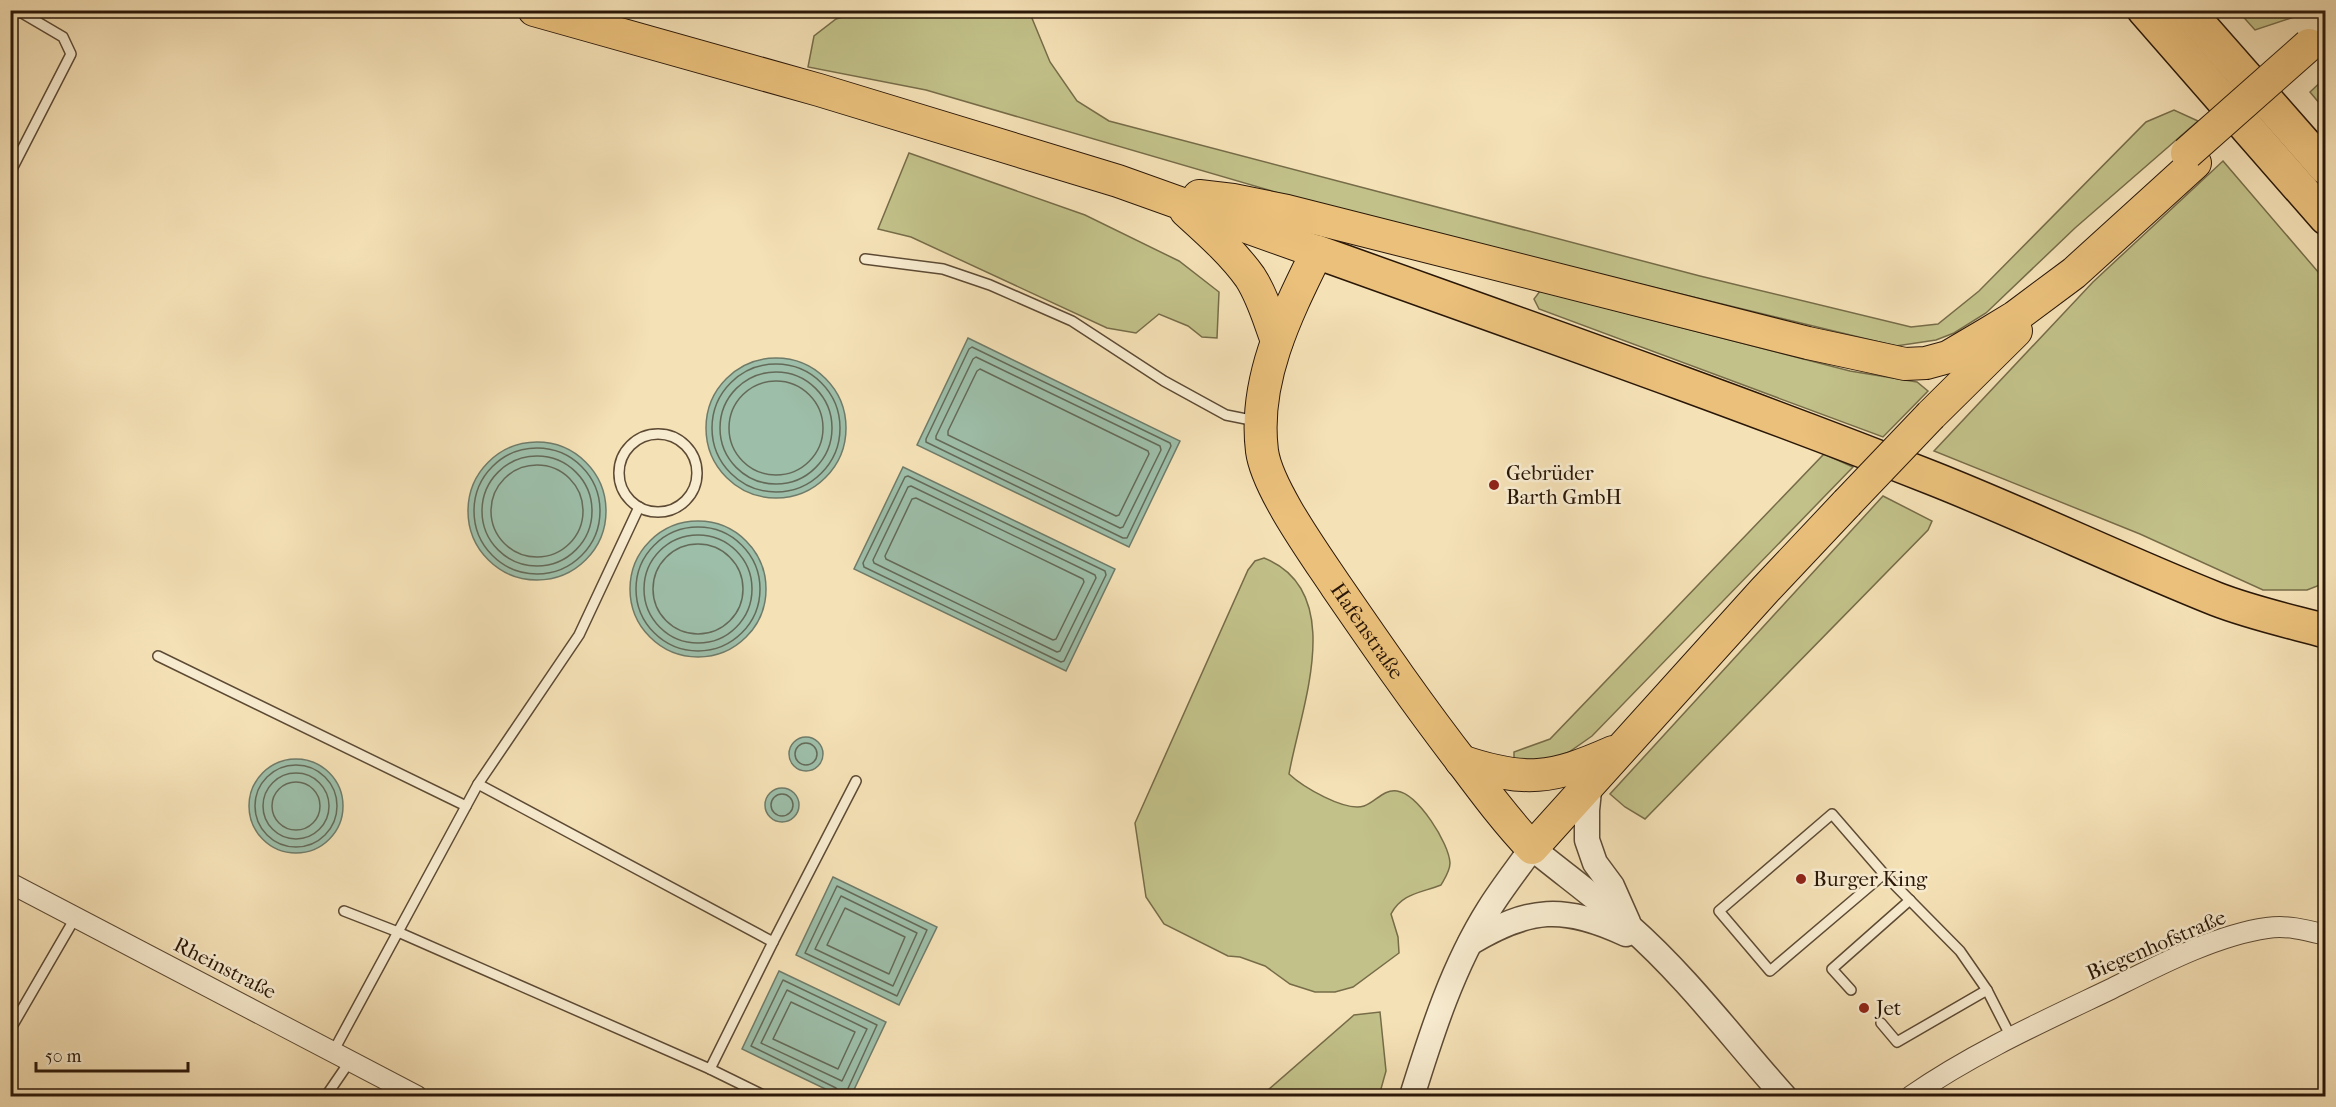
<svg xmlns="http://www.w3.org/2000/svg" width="2336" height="1107" font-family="'IM FELL French Canon',serif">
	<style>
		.green { fill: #c2c189; stroke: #766c48; stroke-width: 1.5 }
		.water { fill: #9dbea9; stroke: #6f7b69; stroke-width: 1.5 }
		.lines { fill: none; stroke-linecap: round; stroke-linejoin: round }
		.shore { stroke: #646a58; stroke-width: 1.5 }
		.service-casing { stroke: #5d4a34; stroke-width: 12 }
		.minor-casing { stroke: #5d4a34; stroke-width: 22 }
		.tertiary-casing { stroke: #5d4a34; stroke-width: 27 }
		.primary-casing { stroke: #2a1708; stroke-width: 34 }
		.motorway-casing { stroke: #2a1708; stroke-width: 36 }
		.service { stroke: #f8ecd0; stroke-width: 9 }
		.minor { stroke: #f8ecd0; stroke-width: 20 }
		.tertiary { stroke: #f8ecd0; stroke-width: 24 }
		.primary { stroke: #eac07b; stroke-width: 32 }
		.motorway { stroke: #eac07b; stroke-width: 33 }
		.primary-bridge-casing { stroke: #2a1708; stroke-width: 34; stroke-linecap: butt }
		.primary-bridge { stroke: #eac07b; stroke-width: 32 }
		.poi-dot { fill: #8f2418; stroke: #f8ecd0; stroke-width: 2 }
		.labels { text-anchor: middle; stroke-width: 5; stroke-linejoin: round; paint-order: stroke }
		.poi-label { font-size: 21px; fill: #2a1708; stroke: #f8ecd0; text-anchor: start }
		.street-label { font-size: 21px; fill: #2a1708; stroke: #f8ecd0 }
	</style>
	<rect width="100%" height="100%" fill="#f5e1b6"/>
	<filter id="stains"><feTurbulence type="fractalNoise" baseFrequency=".00333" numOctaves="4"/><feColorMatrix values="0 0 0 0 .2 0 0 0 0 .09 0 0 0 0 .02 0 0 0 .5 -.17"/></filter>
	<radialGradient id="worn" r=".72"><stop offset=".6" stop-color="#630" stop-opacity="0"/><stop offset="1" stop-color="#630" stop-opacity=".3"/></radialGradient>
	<!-- green -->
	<g class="green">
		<polygon points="863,11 1029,11 1050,62 1077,101 1109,121 1700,276 1911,327 1938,324 1979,291 2146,122 2174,110 2198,121 2075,228 1986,313 1954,333 1936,340 1896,346 1354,215 926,90 808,67 814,36 836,19"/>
		<polygon points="2238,11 2306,11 2300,15 2255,30"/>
		<polygon points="2325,78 2325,110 2310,92"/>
		<polygon points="909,153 1085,215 1179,261 1219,292 1217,338 1202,337 1188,326 1159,314 1136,333 1107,328 911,237 878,229"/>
		<polygon points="2223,161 2325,280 2325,583 2307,590 2263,590 2140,534 1934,451 2093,282"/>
		<polygon points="1540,291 1850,371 1917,382 1928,391 1883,437 1539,309 1534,299"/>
		<polygon points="1824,454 1853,467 1592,736 1569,752 1543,764 1514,763 1514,752 1550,739"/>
		<polygon points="1883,496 1932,521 1928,530 1645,819 1625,807 1610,794"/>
		<path d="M 1264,558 C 1349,592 1300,710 1289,774 C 1303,787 1345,812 1364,806 C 1376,802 1383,789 1397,791 C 1418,794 1449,843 1450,863 C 1450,871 1445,878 1441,885 C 1421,893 1402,893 1391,914 L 1398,937 L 1399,953 L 1353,987 L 1335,992 L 1315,992 L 1290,984 L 1265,966 L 1240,957 L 1228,956 L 1164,924 L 1146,897 L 1135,823 L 1248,570 L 1255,561 Z"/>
		<polygon points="1380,1012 1386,1071 1379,1096 1261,1096 1354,1015"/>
	</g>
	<!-- water -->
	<g class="water">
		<polygon points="968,338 1180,441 1129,547 917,445"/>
		<circle cx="776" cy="428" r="70"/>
		<circle cx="537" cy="511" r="69"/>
		<polygon points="903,467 1115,569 1066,671 854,569"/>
		<circle cx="698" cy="589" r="68"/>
		<circle cx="806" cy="754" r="17"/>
		<circle cx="296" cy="806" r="47"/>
		<circle cx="782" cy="805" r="17"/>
		<polygon points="833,877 937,927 899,1005 796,955"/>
		<polygon points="779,971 886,1022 851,1096 840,1096 742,1049"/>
	</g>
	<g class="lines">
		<!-- shore -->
		<g class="shore">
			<polygon points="972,347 1170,443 1171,446 1127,538 1123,538 926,442 926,439 969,349"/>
			<polygon points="976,357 1160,446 1161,450 1123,527 1120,528 936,439 936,436 973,359"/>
			<circle cx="776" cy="428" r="64"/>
			<polygon points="980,369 1148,451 1149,454 1119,515 1116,516 948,435 948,431 977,371"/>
			<circle cx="776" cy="428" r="56"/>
			<circle cx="776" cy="428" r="47"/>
			<circle cx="537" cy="511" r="63"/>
			<circle cx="537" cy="511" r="55"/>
			<circle cx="537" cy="511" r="46"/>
			<polygon points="908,476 1105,571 1106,575 1064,661 1061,662 864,567 863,563 905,477"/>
			<polygon points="911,486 1095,575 1096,578 1060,651 1057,652 874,563 873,560 908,487"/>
			<polygon points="916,498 1083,579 1084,582 1056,639 1053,640 886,559 885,556 912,499"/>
			<circle cx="698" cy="589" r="62"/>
			<circle cx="698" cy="589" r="54"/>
			<circle cx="698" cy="589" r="45"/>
			<circle cx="806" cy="754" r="11"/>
			<circle cx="296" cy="806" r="41"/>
			<circle cx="296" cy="806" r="33"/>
			<circle cx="296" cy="806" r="24"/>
			<circle cx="782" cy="805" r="11"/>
			<polygon points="837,886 927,930 897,996 805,953"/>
			<polygon points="841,896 917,933 893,986 815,949"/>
			<polygon points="845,908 905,937 889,974 827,945"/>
			<polygon points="783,980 877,1025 845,1095 841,1094 836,1088 751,1046"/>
			<polygon points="787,990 867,1029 842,1081 761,1043"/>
			<polygon points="791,1002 855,1032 838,1069 773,1039"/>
		</g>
		<!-- service casing -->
		<g class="service-casing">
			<g id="service">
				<polyline points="10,173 71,54 63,37 17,10"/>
				<polyline points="865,259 943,269 990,285 1072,321 1164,381 1226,415 1256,421"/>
				<circle cx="658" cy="473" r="39"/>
				<polyline points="158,656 466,806"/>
				<polyline points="478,784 773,942 856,781"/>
				<polyline points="1884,874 1770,971 1719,911 1832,814 1884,874 1960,951 1987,990 2011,1037"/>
				<polyline points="344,911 398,932 710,1069 773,942"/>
				<polyline points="1851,990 1832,969 1910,900"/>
				<polyline points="1881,1023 1897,1042 1987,990"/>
				<polyline points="10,1030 75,918"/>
				<polyline points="333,1052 478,784 579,635 639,507"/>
				<polyline points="710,1069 765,1096"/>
				<polyline points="326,1096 350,1061"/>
			</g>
		</g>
		<!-- minor casing -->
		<g class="minor-casing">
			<g id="minor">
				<polyline points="10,883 417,1096"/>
				<path d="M 1911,1096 C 1973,1053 2042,1022 2111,989 C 2157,966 2216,935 2267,928 C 2288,925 2306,930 2326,935"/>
			</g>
		</g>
		<!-- tertiary casing -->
		<g class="tertiary-casing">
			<g id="tertiary">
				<polyline points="1590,781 1587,810 1587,840 1595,863 1612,886 1628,922"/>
				<path d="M 1470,943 C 1530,907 1563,905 1626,934"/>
				<path d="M 1412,1096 C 1432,1032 1453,966 1489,909 C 1502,888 1518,868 1532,848 C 1564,874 1598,899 1629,926 C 1687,977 1733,1039 1784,1096"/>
			</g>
		</g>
		<!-- primary casing -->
		<g class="primary-casing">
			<g id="primary">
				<path id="s1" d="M 534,10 L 819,90 L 1118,181 L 1317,252 C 1287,313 1253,380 1262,451 C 1267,488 1314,553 1336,586 C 1378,647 1420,708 1466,767 C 1487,795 1508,823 1532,848 L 1764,591 L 1847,503"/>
				<polyline points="1199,196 1233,200 1287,211 1808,343 1905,364 1926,363 1948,357 1987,334 2015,317 2074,273 2195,163"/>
				<path d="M 1186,211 C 1209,232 1232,252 1250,277 C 1263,297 1269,320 1277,341"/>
				<polyline points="1931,415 2016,331"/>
				<path d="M 1461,761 C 1525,783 1552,779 1613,752"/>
			</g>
		</g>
		<!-- motorway casing -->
		<g class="motorway-casing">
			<g id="motorway">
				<polyline points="2144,10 2326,218"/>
				<polyline points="2187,10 2326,168"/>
				<path d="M 1317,252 C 1523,326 1729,398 1932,478 C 2028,516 2121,561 2216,599 C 2252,613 2289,621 2326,631"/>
			</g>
		</g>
		<!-- service -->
		<use href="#service" class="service"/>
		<!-- minor -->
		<use href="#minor" class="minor"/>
		<!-- tertiary -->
		<use href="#tertiary" class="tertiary"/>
		<!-- primary -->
		<use href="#primary" class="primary"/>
		<!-- motorway -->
		<use href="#motorway" class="motorway"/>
		<!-- primary-bridge casing -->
		<g class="primary-bridge-casing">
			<g id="primary-bridge">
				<polyline points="2187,153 2309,45"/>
				<polyline points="1847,503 1931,415"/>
			</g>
		</g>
		<!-- primary-bridge -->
		<use href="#primary-bridge" class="primary-bridge"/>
	</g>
	<!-- markers -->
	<g class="poi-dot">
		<circle cx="1494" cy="485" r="6"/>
		<circle cx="1801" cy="879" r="6"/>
		<circle cx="1864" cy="1008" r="6"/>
	</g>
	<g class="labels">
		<!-- poi labels -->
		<g class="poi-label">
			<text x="1506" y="480">Gebrüder<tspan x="1506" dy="24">Barth GmbH</tspan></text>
			<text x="1813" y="886">Burger King</text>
			<text x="1876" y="1015">Jet</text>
		</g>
		<!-- street labels -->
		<g class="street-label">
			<text dy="7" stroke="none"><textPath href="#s1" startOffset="1239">Hafenstraße</textPath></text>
			<text transform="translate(2156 945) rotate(-23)" y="7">Biegenhofstraße</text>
			<text transform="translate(225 968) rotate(27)" y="7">Rheinstraße</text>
		</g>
	</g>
	<!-- margin -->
	<rect width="2336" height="1107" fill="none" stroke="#f5e1b6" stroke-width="36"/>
	<rect x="12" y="12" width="2312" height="1083" fill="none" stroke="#2a1708" stroke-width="3"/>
	<rect x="18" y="18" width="2300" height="1071" fill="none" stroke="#2a1708" stroke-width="1.5"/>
	<!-- scale -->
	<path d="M36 1062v9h152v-9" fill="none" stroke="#2a1708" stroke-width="3"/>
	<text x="45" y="1062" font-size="18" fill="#2a1708" stroke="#f8ecd0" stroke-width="4.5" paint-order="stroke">50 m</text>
	<rect width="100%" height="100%" filter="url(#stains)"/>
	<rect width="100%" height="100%" fill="url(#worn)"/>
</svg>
